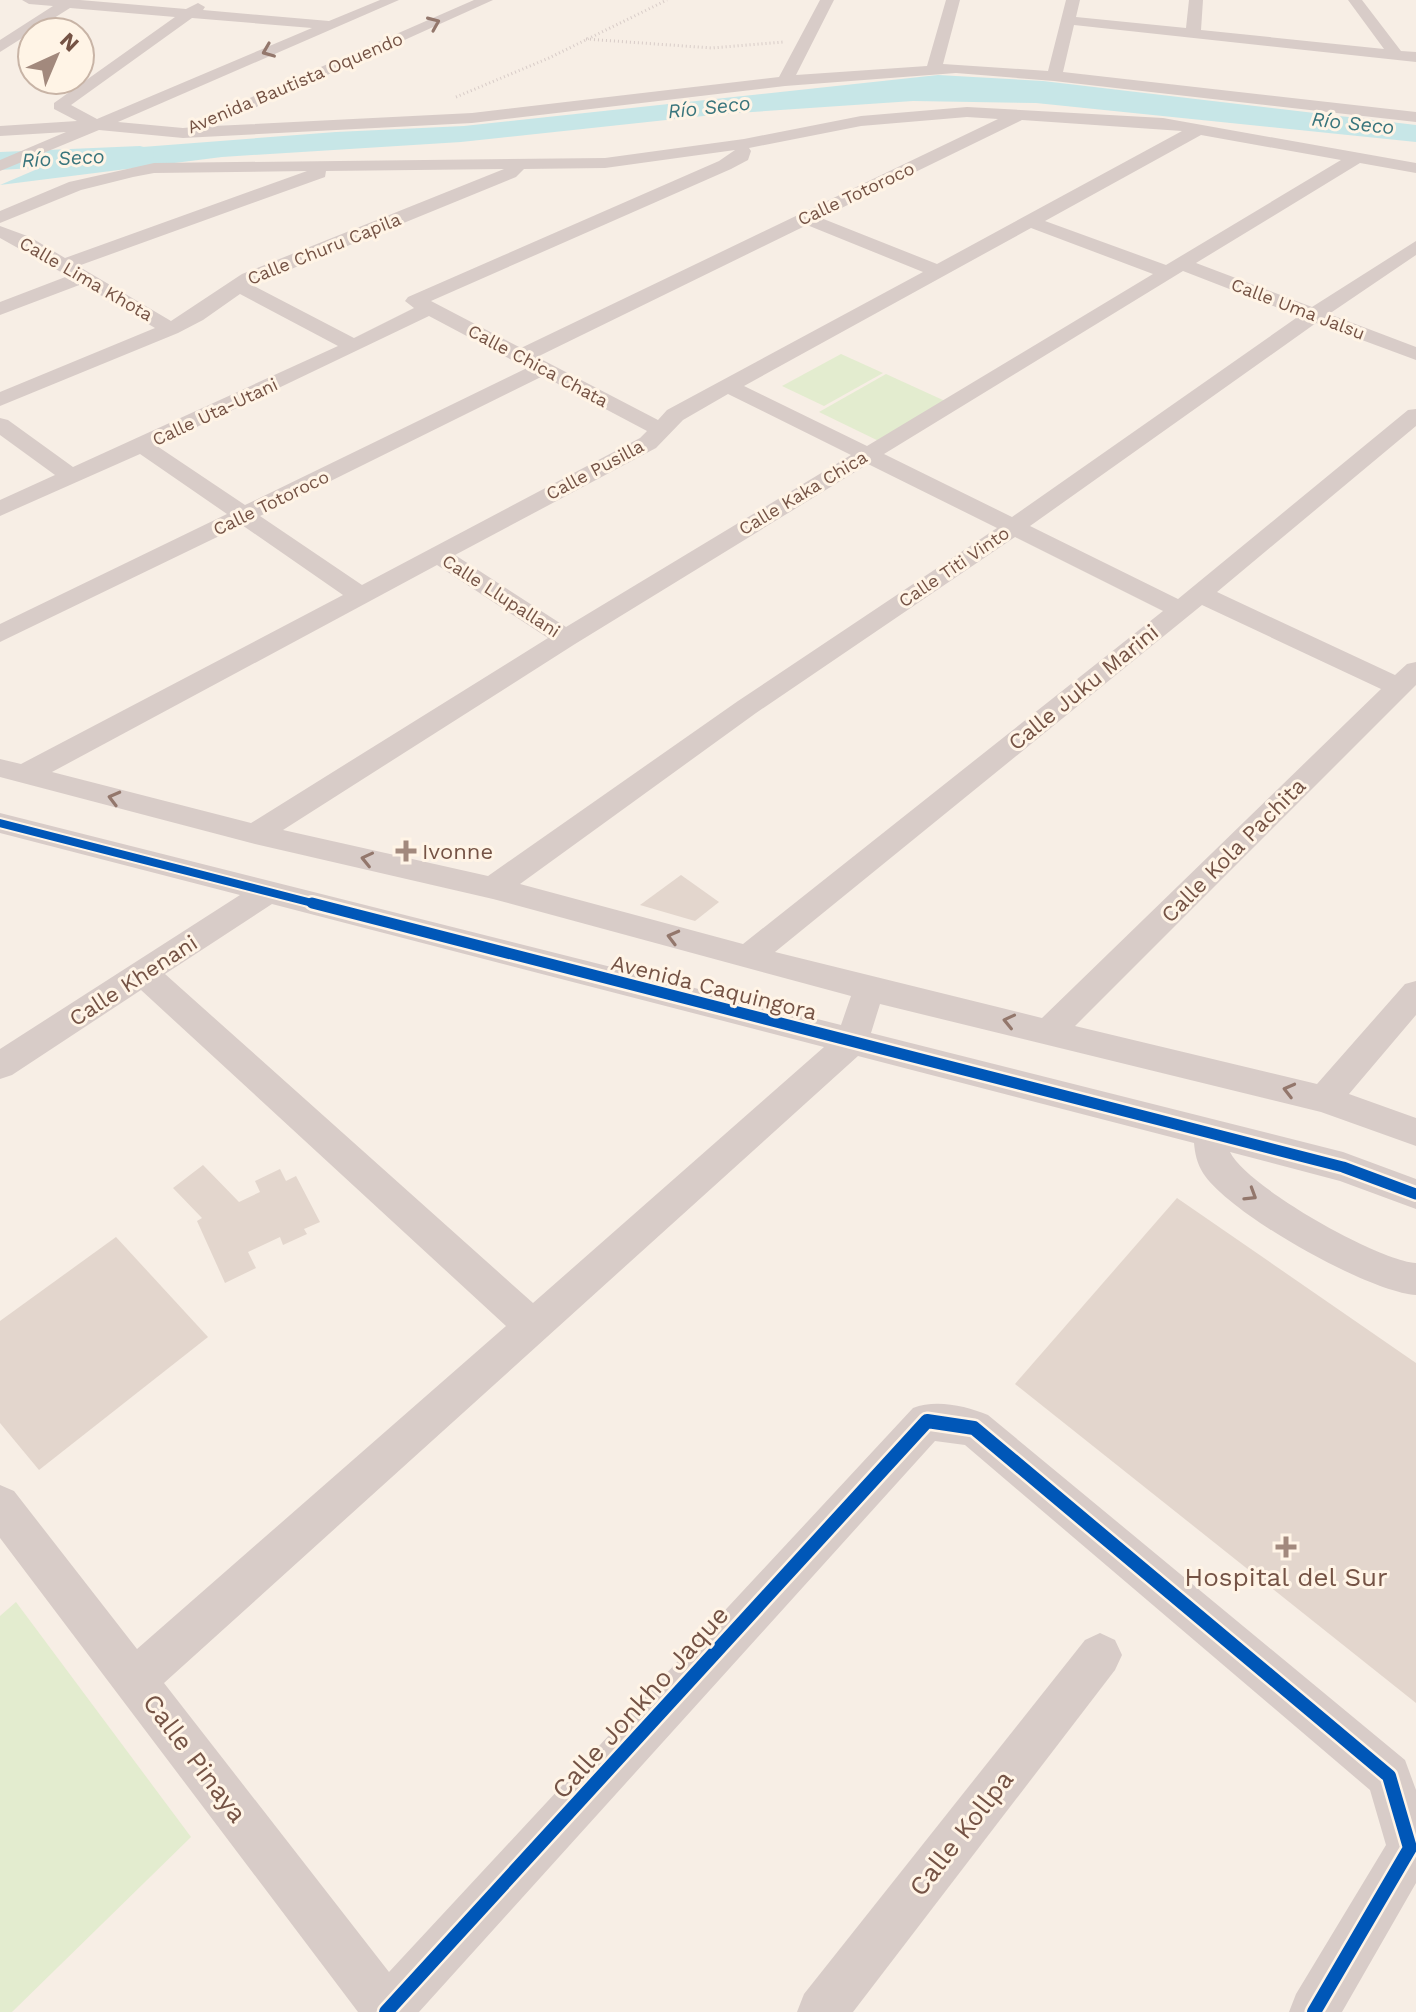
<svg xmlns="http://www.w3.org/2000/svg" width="1416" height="2012" font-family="'Work Sans',sans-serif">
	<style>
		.green { fill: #e3eccf }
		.water { fill: #c7e6e7 }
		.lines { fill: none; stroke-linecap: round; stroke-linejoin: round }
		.river { fill: #c7e6e7; fill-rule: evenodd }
		.building { fill: #e3d6cd }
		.path { stroke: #d8ccc8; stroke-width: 3; stroke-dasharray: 1 3; stroke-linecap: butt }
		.minor { fill: #d8ccc8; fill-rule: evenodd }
		.cycleway-far2-casing { stroke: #fff4e6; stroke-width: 12 }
		.cycleway-far1-casing { stroke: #fff4e6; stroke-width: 16 }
		.cycleway-casing { stroke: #fff4e6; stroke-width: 19 }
		.cycleway-far2 { stroke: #0057b8; stroke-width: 8 }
		.cycleway-far1 { stroke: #0057b8; stroke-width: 11 }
		.cycleway { stroke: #0057b8; stroke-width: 14 }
		.oneway { stroke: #93776c }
		.poi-dot { fill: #a2897d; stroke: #fff4e6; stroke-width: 3 }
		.labels { text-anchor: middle; stroke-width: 6; stroke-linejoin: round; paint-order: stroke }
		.far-street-label { font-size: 18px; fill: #755345; stroke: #fff4e6 }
		.far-water-label { font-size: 20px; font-style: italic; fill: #39757c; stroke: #fff4e6 }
		.street-label { font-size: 22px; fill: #755345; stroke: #fff4e6 }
		.poi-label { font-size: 22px; fill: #755345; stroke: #fff4e6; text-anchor: start }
		.near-poi-label { font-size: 26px; fill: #755345; stroke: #fff4e6 }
		.near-street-label { font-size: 26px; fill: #755345; stroke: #fff4e6 }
	</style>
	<rect width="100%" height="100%" fill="#f7eee5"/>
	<!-- green -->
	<g class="green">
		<polygon points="841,354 883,373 824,406 782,386"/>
		<polygon points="886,374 956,406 889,446 819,412"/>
		<polygon points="16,1602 191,1837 12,2012 0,2012 0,1616"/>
	</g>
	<!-- water -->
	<polygon class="water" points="938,75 1043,81 1416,125 1416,142 1036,103 913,101 722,114 461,142 222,157 0,185 77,152 336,132 464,126"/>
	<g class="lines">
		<!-- river -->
		<polygon class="river" points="140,146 151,149 155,155 151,161 0,170 0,152"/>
	</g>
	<!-- building -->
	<g class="building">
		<polygon points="681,875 719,902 695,921 640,905"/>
		<polygon points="203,1165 239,1202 260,1192 255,1181 280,1169 286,1181 296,1176 320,1222 304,1229 307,1234 283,1245 280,1237 248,1252 256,1268 225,1283 197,1221 202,1218 173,1188"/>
		<polygon points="1177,1198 1416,1363 1416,1703 1015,1384"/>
		<polygon points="116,1237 208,1337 39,1470 0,1423 0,1321"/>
	</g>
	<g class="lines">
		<!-- path -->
		<g class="path">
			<polyline points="586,39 712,48 783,42"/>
			<polyline points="456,97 549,58 667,0"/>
		</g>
		<!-- minor -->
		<g class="minor">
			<path d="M 22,0 L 80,0 L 186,9 L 198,3 L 205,7 L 203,10 L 329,21 L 380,0 L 399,0 L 118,122 L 183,128 L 194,127 L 195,122 L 474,0 L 493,0 L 214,126 L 472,113 L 779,77 L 820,0 L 834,0 L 796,75 L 927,66 L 946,0 L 960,0 L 943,64 L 1048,71 L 1066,0 L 1080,0 L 1076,17 L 1186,28 L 1189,0 L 1203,0 L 1201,30 L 1384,49 L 1348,0 L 1362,0 L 1401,51 L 1416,52 L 1416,62 L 1074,25 L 1063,72 L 1416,112 L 1416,122 L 1054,81 L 956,73 L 785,86 L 472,123 L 183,138 L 99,130 L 0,171 L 0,160 L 66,132 L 0,136 L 0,126 L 77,121 L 54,109 L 54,103 L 175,17 L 70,8 L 0,52 L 0,40 L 53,6 L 29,4 ZM 192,18 L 312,28 L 97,119 L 71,105 Z"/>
			<path d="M 967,107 L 1163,118 L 1416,163 L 1416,173 L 1360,163 L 1196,263 L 1312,307 L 1416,241 L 1416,255 L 1329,314 L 1416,347 L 1416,360 L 1316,323 L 1030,526 L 1178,599 L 1408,410 L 1416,409 L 1416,426 L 1217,592 L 1395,675 L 1407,664 L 1416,662 L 1416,685 L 1075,1026 L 1317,1084 L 1405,984 L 1416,981 L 1416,1015 L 1349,1094 L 1416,1118 L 1416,1146 L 1321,1112 L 880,1004 L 871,1033 L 1343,1152 L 1416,1179 L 1416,1209 L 1340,1181 L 1230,1152 C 1247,1187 1377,1260 1416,1263 L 1416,1295 C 1368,1292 1229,1214 1203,1173 C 1197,1163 1195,1154 1194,1143 L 858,1056 L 164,1683 L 389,1972 L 913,1408 C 936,1399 966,1406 988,1415 L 1405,1760 L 1416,1790 L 1416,1883 L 1342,2012 L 1289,2012 L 1296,1994 L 1386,1845 L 1370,1790 L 965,1445 L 935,1441 L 419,2012 L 358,2012 L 0,1538 L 0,1485 L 14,1491 L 137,1649 L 506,1326 L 141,990 L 12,1075 L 0,1079 L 0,1049 L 240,895 L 0,833 L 0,813 L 841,1025 L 851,996 L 493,899 L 255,844 L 0,777 L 0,759 L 21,764 L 343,595 L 242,525 L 0,642 L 0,624 L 227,514 L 140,454 L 0,516 L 0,500 L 55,475 L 0,435 L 0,418 L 8,420 L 73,467 L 338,346 L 240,294 L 203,320 L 178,333 L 0,406 L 0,392 L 155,328 L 82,284 L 0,315 L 0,302 L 68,276 L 0,238 L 0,226 L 30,237 L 65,258 L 307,171 L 154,173 L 133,177 L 81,190 L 0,223 L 0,211 L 69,182 L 154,163 L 605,158 L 744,139 L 861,116 ZM 967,117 L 998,119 L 521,348 L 431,301 L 731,169 L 748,160 L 751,151 L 749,148 L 861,126 ZM 1022,120 L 1182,131 L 937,264 L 821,218 ZM 1201,135 L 1341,160 L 1166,265 L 1045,221 ZM 735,150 L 719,161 L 408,297 L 405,301 L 414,308 L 354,338 L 252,285 L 516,177 L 524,169 L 605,168 ZM 504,169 L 242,274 L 171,321 L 78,266 L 325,177 L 326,171 ZM 807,225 L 923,272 L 667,410 L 658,420 L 537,357 ZM 1031,228 L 1153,274 L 867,446 L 744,386 ZM 1183,271 L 1299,316 L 1012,517 L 884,454 ZM 429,316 L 527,368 L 245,505 L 157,446 ZM 543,376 L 647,431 L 640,438 L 362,585 L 260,516 ZM 728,394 L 851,455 L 566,627 L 455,555 L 656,448 L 683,420 ZM 868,464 L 997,528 L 738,701 L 488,876 L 283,830 L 575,644 ZM 1015,537 L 1163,611 L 743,944 L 520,884 L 756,713 ZM 437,565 L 548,638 L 251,823 L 52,772 ZM 1202,605 L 1381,689 L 1042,1018 L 775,952 ZM 272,904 L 824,1047 L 533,1303 L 165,974 Z"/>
			<polygon points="1100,1633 1115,1640 1122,1655 1115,1670 853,2012 797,2012 804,1994 1085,1640"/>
		</g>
		<!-- cycleway-far2 casing -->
		<g class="cycleway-far2-casing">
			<polyline id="cycleway-far2" points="0,823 320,905"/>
		</g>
		<!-- cycleway-far1 casing -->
		<g class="cycleway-far1-casing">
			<polyline id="cycleway-far1" points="312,903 1343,1167 1416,1194"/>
		</g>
		<!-- cycleway casing -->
		<g class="cycleway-casing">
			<polyline id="cycleway" points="386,2012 927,1421 974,1428 1389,1776 1410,1848 1314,2012"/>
		</g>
		<!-- cycleway-far2 -->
		<use href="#cycleway-far2" class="cycleway-far2"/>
		<!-- cycleway-far1 -->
		<use href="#cycleway-far1" class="cycleway-far1"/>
		<!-- cycleway -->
		<use href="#cycleway" class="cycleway"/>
	</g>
	<!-- one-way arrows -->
	<defs><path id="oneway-chevron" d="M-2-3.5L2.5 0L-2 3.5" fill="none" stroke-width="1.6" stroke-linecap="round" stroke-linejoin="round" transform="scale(2)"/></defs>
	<g class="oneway">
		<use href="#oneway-chevron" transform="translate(434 23) rotate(-23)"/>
		<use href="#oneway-chevron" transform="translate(268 51) rotate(158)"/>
		<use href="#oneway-chevron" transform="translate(114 798) rotate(-165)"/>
		<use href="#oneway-chevron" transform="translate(367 859) rotate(-167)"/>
		<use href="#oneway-chevron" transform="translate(673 937) rotate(-165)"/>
		<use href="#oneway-chevron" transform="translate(1009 1021) rotate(-167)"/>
		<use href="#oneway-chevron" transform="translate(1289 1090) rotate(-166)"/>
		<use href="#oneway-chevron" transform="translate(1251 1195) rotate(32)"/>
	</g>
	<!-- markers -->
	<g class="poi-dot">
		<path d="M402 839h8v8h8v8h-8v8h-8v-8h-8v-8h8z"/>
		<path d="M1282 1535h8v8h8v8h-8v8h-8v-8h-8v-8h8z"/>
	</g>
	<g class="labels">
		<!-- far-street labels -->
		<g class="far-street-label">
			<text transform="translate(295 83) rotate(-23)" y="6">Avenida Bautista Oquendo</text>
			<text transform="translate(856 194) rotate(-25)" y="6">Calle Totoroco</text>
			<text transform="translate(324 249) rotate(-22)" y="6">Calle Churu Capila</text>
			<text transform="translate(86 279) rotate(30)" y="6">Calle Lima Khota</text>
			<text transform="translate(1298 309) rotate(21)" y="6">Calle Uma Jalsu</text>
			<text transform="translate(538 366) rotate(28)" y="6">Calle Chica Chata</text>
			<text transform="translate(215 412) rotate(-25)" y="6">Calle Uta-Utani</text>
			<text transform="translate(595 470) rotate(-28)" y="6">Calle Pusilla</text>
			<text transform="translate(803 493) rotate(-31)" y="6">Calle Kaka Chica</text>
			<text transform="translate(271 503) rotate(-26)" y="6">Calle Totoroco</text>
			<text transform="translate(954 567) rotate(-34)" y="6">Calle Titi Vinto</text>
			<text transform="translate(501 596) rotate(33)" y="6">Calle Llupallani</text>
		</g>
		<!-- far-water labels -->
		<g class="far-water-label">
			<text transform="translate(709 107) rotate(-6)" y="7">Río Seco</text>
			<text transform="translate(1353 123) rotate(6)" y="7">Río Seco</text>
			<text transform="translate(63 158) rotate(-3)" y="7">Río Seco</text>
		</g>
		<!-- street labels -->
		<g class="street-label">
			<text transform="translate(1083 687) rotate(-39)" y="8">Calle Juku Marini</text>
			<text transform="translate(1233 850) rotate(-45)" y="8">Calle Kola Pachita</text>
			<text transform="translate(133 980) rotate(-33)" y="8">Calle Khenani</text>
			<text transform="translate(714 987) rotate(14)" y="8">Avenida Caquingora</text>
		</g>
		<!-- poi labels -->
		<g class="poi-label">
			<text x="422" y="859">Ivonne</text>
		</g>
		<!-- near-poi labels -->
		<g class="near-poi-label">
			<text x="1286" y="1586">Hospital del Sur</text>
		</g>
		<!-- near-street labels -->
		<g class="near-street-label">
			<text transform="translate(640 1702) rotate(-48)" y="9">Calle Jonkho Jaque</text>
			<text transform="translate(195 1758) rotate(53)" y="9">Calle Pinaya</text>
			<text transform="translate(961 1833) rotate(-52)" y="9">Calle Kollpa</text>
		</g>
	</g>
	<!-- north arrow -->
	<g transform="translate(56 56) rotate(44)"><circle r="38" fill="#fff4e6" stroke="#c8b4a6" stroke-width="2"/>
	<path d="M0-6L14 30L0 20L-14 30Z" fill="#a2897d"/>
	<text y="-12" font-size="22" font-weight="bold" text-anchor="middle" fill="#755345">N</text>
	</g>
</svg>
